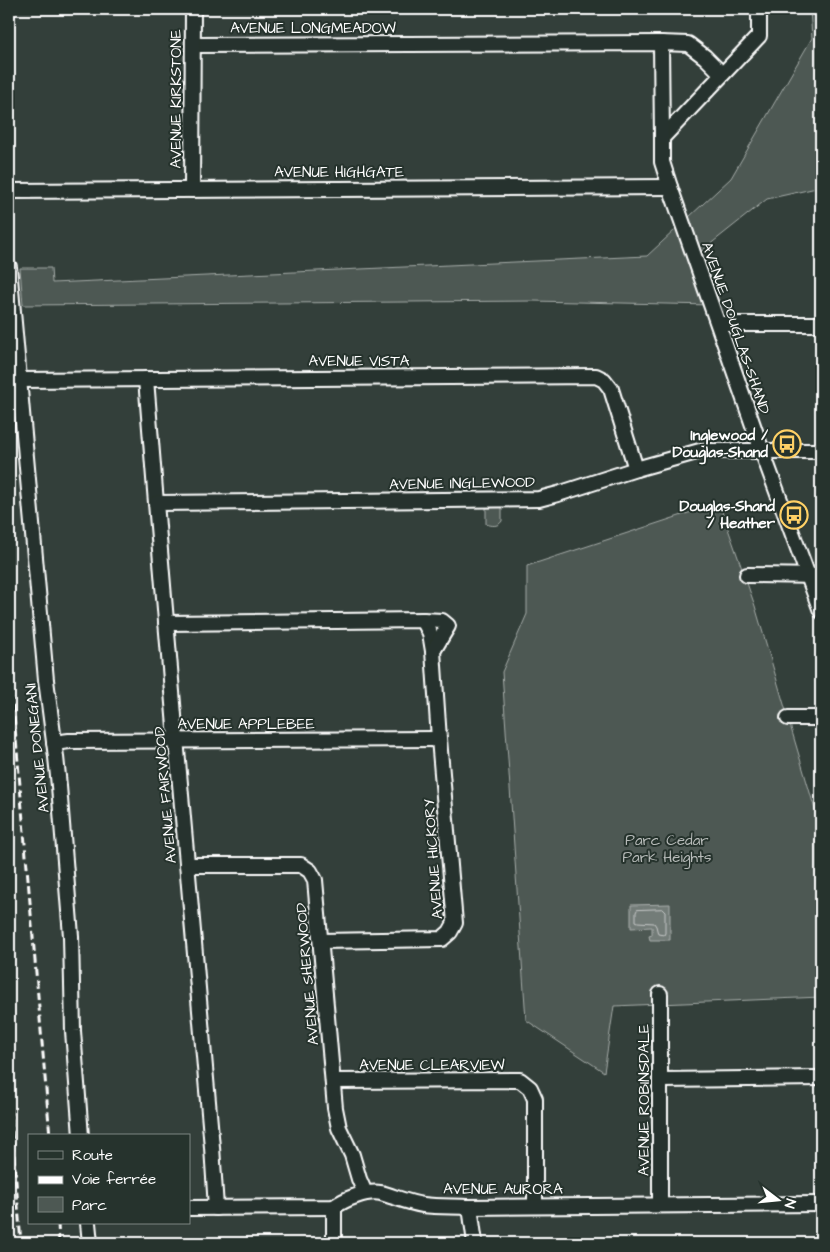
<svg xmlns="http://www.w3.org/2000/svg" width="830" height="1252" font-family="'Architects Daughter',sans-serif">
	<style>
		.green { fill: #4d5853; stroke: #a6aca9 }
		.water { fill: #737b78; stroke: #abb0ae }
		.lines { fill: none; stroke-linecap: round; stroke-linejoin: round }
		.shore { stroke: #c7cac9; stroke-width: 1 }
		.minor-casing { stroke: #fff; stroke-width: 18 }
		.minor { stroke: #26332d; stroke-width: 14 }
		.rail { stroke: #fff; stroke-width: 3; stroke-dasharray: 8 4; stroke-linecap: butt }
		.labels { text-anchor: middle; stroke-width: 4; stroke-linejoin: round; paint-order: stroke }
		.street-label { font-size: 15px; fill: #fff; stroke: #26332d }
		.poi-label { font-size: 15px; font-weight: bold; fill: #fff; stroke: #26332d; text-anchor: end }
		.park-label { font-size: 15px; fill: #b8bcba; stroke: #26332d }
	</style>
	<rect width="100%" height="100%" fill="#333f3a"/>
	<filter id="ink" filterUnits="userSpaceOnUse"><feTurbulence type="fractalNoise" baseFrequency=".02" numOctaves="2"/><feDisplacementMap in="SourceGraphic" scale="10" xChannelSelector="R" yChannelSelector="G"/><feConvolveMatrix kernelMatrix="1 2 1 2 8 2 1 2 1" color-interpolation-filters="sRGB"/></filter>
	<g filter="url(#ink)">
		<!-- green -->
		<g class="green">
			<polygon points="810,9 821,9 821,187 767,199 694,257 711,305 533,301 23,305 20,268 51,268 52,283 647,256 731,178 812,38"/>
			<polygon points="719,503 755,606 821,830 821,997 614,1006 604,1072 526,1020 502,672 527,614 527,566"/>
			<path d="M 502,507 L 502,521 C 498,527 492,526 486,524 L 486,508 Z"/>
		</g>
		<!-- water -->
		<polygon class="water" points="670,904 670,940 650,940 649,936 652,935 652,927 631,928 631,905"/>
		<g class="lines">
			<!-- shore -->
			<polygon class="shore" points="662,909 665,912 665,933 664,935 658,934 656,926 654,923 638,922 636,921 636,912 637,910"/>
			<!-- minor casing -->
			<g class="minor-casing">
				<g id="minor">
					<polyline points="759,9 759,36 662,138 662,162 670,187 762,451 821,611"/>
					<polyline points="661,43 662,138"/>
					<polyline points="193,45 661,43 688,44 705,57 722,74"/>
					<polyline points="192,190 193,9"/>
					<polyline points="9,191 670,187"/>
					<polyline points="9,267 46,680 56,757 59,786 71,936 73,1031 81,1136"/>
					<polyline points="719,324 821,324"/>
					<polyline points="146,379 156,503 175,727 212,1147 216,1208"/>
					<polyline points="19,380 596,376 604,380 611,389 636,469"/>
					<polyline points="156,503 539,499 558,494 636,469 700,451 821,451"/>
					<polyline points="747,575 821,576"/>
					<polyline points="423,620 430,633 433,651"/>
					<polyline points="166,623 423,620 442,621 448,626 433,651 439,739 455,923 450,932 442,939 321,941"/>
					<polyline points="788,718 821,718"/>
					<polyline points="54,743 69,741 439,739"/>
					<polyline points="187,865 301,865 310,871 315,880 335,1108 339,1128 352,1155 359,1179 365,1193"/>
					<polyline points="660,994 660,1205"/>
					<polyline points="661,1080 821,1078"/>
					<polyline points="333,1081 520,1080 530,1088 535,1099 535,1206"/>
					<polyline points="334,1207 334,1243"/>
					<polyline points="470,1207 475,1243"/>
					<path d="M 189,1208 L 334,1207 C 345,1199 367,1190 381,1193 C 395,1197 409,1203 423,1205 C 438,1207 454,1206 470,1207 L 821,1204"/>
					<polyline points="88,1223 90,1243"/>
				</g>
			</g>
			<!-- minor -->
			<use href="#minor" class="minor"/>
			<!-- rail -->
			<g class="rail">
				<polyline points="9,657 50,1136"/>
				<polyline points="9,1095 21,1243"/>
				<polyline points="58,1223 59,1243"/>
			</g>
		</g>
	</g>
	<!-- icons -->
	<defs>
		<g id="bus-ring" transform="scale(1.4375)"><circle r="9.5" fill="#26332d" stroke="#ffd166" stroke-width="1.5"/><path d="M-5-6H5V4H4V6H2V4H-2V6H-4V4H-5ZM-3.5-4V0h7V-4ZM-3.5 1.2v1.5H-2V1.2ZM2 1.2v1.5H3.5V1.2Z" fill="#ffd166"/></g>
	</defs>
	<g fill-rule="evenodd">
		<use href="#bus-ring" x="787" y="444"/>
		<use href="#bus-ring" x="794" y="515"/>
	</g>
	<g class="labels">
		<!-- street labels -->
		<g class="street-label">
			<text x="313" y="33">AVENUE LONGMEADOW</text>
			<text transform="translate(176 99) rotate(-90)" y="5">AVENUE KIRKSTONE</text>
			<text x="339" y="177">AVENUE HIGHGATE</text>
			<text transform="translate(736 328) rotate(71)" y="5">AVENUE DOUGLAS-SHAND</text>
			<text x="359" y="366">AVENUE VISTA</text>
			<text transform="translate(462 483) rotate(-1)" y="5">AVENUE INGLEWOOD</text>
			<text x="246" y="729">AVENUE APPLEBEE</text>
			<text transform="translate(37 748) rotate(-96)" y="5">AVENUE DONEGANI</text>
			<text transform="translate(165 795) rotate(-95)" y="5">AVENUE FAIRWOOD</text>
			<text transform="translate(433 859) rotate(-94)" y="5">AVENUE HICKORY</text>
			<text transform="translate(307 974) rotate(-95)" y="5">AVENUE SHERWOOD</text>
			<text x="432" y="1070">AVENUE CLEARVIEW</text>
			<text transform="translate(644 1100) rotate(-90)" y="5">AVENUE ROBINSDALE</text>
			<text x="503" y="1194">AVENUE AURORA</text>
		</g>
		<!-- poi labels -->
		<g class="poi-label">
			<text x="768" y="440">Inglewood /<tspan x="768" dy="17">Douglas-Shand</tspan></text>
			<text x="775" y="511">Douglas-Shand<tspan x="775" dy="17">/ Heather</tspan></text>
		</g>
		<!-- park labels -->
		<g class="park-label">
			<text x="667" y="845">Parc Cedar<tspan x="667" dy="17">Park Heights</tspan></text>
		</g>
	</g>
	<!-- margin -->
	<rect width="830" height="1252" fill="none" stroke="#26332d" stroke-width="30"/>
	<rect x="15" y="15" width="800" height="1222" fill="none" stroke="#fff" stroke-width="2" filter="url(#ink)"/>
	<!-- legend -->
	<rect x="28" y="1134" width="162" height="90" fill="#26332d" stroke="#7d8581"/>
	<rect x="38" y="1151" width="25" height="8" fill="#26332d" stroke="#7d8581"/>
	<text x="72" y="1160" font-size="15" fill="#ffffff">Route</text>
	<rect x="38" y="1176" width="25" height="8" fill="#ffffff" stroke="#7d8581"/>
	<text x="72" y="1184" font-size="15" fill="#ffffff">Voie ferrée</text>
	<rect x="38" y="1197" width="25" height="15" fill="#4d5853" stroke="#7d8581"/>
	<text x="72" y="1210" font-size="15" fill="#ffffff">Parc</text>
	<!-- north arrow -->
	<g transform="translate(778 1200) rotate(106)" stroke="#26332d" stroke-width="4" paint-order="stroke">
	<path d="M0-4L9 19L0 12L-9 19Z" fill="#ffffff"/>
	<text y="-8" font-size="14" font-weight="bold" text-anchor="middle" fill="#ffffff">N</text>
	</g>
</svg>
